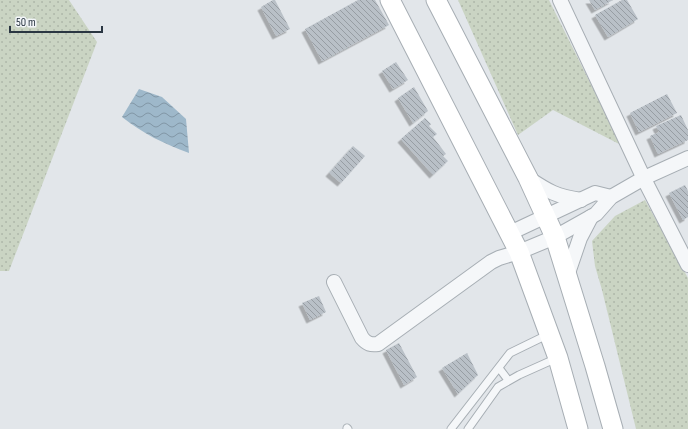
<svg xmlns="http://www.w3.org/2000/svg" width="688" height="429" font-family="'Sofia Sans Condensed',sans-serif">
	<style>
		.grass { fill: url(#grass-dots) }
		.water { fill: url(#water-waves) }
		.building { fill: url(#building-back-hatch); filter: url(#shadow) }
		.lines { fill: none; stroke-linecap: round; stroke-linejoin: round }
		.lane-casing { stroke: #a7aeb4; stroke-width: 9 }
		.street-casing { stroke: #a7aeb4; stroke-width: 16 }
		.secondary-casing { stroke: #a7aeb4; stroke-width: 21 }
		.lane { stroke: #f5f7f9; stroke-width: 7 }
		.street { stroke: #f5f7f9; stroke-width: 14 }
		.secondary { stroke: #fff; stroke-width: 19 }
	</style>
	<defs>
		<pattern id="grass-dots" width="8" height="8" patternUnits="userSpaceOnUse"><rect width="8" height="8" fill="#cad4c3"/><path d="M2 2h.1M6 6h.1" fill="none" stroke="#aeb7a9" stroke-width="1.8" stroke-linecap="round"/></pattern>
		<pattern id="water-waves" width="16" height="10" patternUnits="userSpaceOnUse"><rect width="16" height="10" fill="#9eb8ca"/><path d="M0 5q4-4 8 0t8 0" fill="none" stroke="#8196a6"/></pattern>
		<pattern id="building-back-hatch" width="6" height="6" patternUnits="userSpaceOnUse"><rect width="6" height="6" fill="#b9c0c7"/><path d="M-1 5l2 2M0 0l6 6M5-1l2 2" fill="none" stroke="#979da3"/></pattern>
		<filter id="shadow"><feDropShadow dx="-3.5" dy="3.5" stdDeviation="0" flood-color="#0004"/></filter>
	</defs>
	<rect width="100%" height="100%" fill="#e2e6ea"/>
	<!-- grass -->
	<g class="grass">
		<polygon points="0,0 69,0 97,42 9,271 0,271"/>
		<polygon points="458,0 549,0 621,145 553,110 518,135"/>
		<polygon points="645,200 688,278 688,429 636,429 602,290 595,266 592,241 615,216"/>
	</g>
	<!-- water -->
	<path class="water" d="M 139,89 L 162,97 L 186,119 L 189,153 C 164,144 142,133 122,117 Z"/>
	<!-- building -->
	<g class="building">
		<polygon points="273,0 275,0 290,29 276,36 261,7"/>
		<polygon points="358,0 375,0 389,25 322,61 305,29"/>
		<polygon points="589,0 613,0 595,10"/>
		<polygon points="622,0 627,0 638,19 608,37 595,15"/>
		<polygon points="396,62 408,80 393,89 382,71"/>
		<polygon points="414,87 428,111 413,123 398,98"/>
		<polygon points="667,94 677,113 639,132 630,113"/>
		<polygon points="681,115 688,130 688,140 658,154 650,136 659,132 656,126"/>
		<polygon points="425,118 431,124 429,126 437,134 433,137 446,154 443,156 448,161 433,175 401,139"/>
		<polygon points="353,146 365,156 341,183 329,173"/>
		<polygon points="685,185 688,191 688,217 683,220 669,193"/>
		<polygon points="319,296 326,312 310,320 302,303"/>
		<polygon points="399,343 417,377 404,385 386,350"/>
		<polygon points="467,353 478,375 458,394 442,368"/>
	</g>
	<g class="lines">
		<!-- lane casing -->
		<g class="lane-casing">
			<g id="lane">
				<polyline points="499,368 508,380"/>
				<polyline points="347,428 348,429"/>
				<polyline points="451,429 510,353 549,334"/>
				<polyline points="468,429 498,387 519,375 557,358"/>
			</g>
		</g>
		<!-- street casing -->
		<g class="street-casing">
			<g id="street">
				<polyline points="560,0 645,181 688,265"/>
				<path d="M 528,178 C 549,192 556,196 581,200"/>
				<polyline points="510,233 595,193 611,197"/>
				<polyline points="567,276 580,238 591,217"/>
				<path d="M 334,282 L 362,338 C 367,344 371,345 378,344 L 491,262 L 499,258 L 519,252 L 555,237 L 596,214 L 611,197 L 644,178 L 688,158"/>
			</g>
		</g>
		<!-- secondary casing -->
		<g class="secondary-casing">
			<g id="secondary">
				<polyline points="390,0 519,252 558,358 578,429"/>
				<polyline points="436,0 528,178 555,237 595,366 613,429"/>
			</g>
		</g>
		<!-- lane -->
		<use href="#lane" class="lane"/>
		<!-- street -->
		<use href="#street" class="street"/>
		<!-- secondary -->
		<use href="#secondary" class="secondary"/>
	</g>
	<!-- scale -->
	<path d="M10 26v6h92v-6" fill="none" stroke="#2a3642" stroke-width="2"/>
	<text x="16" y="26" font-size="12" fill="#2a3642" stroke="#f2f5f8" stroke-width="3" paint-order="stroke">50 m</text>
</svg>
